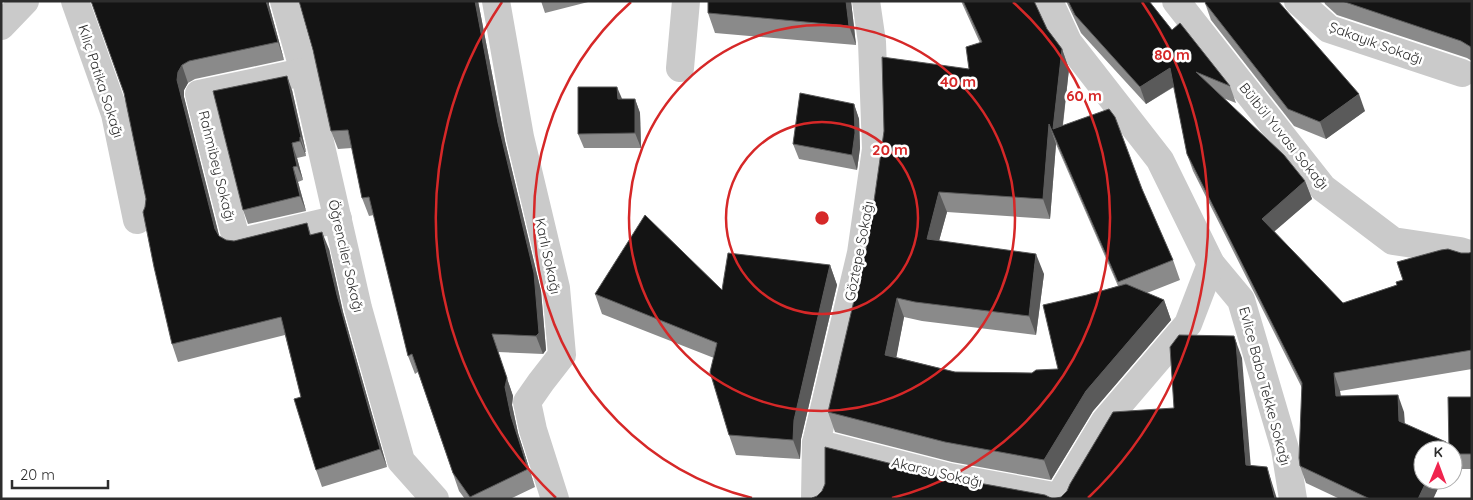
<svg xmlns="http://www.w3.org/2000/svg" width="1473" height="500" font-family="Quicksand,sans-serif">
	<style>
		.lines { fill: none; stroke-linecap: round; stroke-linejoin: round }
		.minor { stroke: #cacaca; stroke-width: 28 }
		.wall { fill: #8a8a8a; fill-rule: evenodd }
		.shaded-wall { fill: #5a5a5a }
		.building { fill: #141414; stroke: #5a5a5a }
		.ring { fill: none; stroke: #d62828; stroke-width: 2.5 }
		.labels { text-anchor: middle; stroke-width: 5; stroke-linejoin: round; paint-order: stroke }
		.street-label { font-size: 14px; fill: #2d2d2d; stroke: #fff }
		.centre { fill: #d62828; stroke: #fff; stroke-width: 2.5 }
		.ring-label { font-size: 15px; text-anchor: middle; font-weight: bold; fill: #d62828; stroke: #fff; stroke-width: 5; stroke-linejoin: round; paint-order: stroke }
	</style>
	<rect width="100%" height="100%" fill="#fff"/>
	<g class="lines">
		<!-- minor -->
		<g class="minor">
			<polyline points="75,1 115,114 137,220"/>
			<polyline points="284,1 304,72 358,308 401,461 435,499"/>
			<polyline points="496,1 520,137 556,288 562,355 541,382 527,402 533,430 555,499"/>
			<polyline points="1049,1 1068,42 1160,160 1211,264 1241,300 1285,449 1293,499"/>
			<polyline points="1176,1 1323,188 1393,241 1460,251 1472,255"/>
			<polyline points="1298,1 1329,29 1462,73"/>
			<polyline points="1,26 25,1"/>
			<polyline points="680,68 686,1"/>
			<polyline points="303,72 199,94 237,243 338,219"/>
			<polyline points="816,443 949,477 1059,497"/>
			<polyline points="815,499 816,443 861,253 876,149 872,42 866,1"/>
			<polyline points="1060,499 1059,497 1105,421 1188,324 1211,264"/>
		</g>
	</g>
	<!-- wall -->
	<g class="wall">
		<polygon points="299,1 478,1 505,141 541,291 546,350 543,354 498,352 513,396 512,405 518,433 535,487 510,499 465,499 459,491 418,372 415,374 408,356 374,215 369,216 362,198 352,148 338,149 331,131 313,50"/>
		<polygon points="541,1 592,1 545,13"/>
		<polygon points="708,1 851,1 856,45 715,33 708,13"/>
		<path d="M 961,1 L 1034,1 L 1047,29 L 1062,49 L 1069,69 L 1063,125 L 1142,189 L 1173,260 L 1180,280 L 1147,293 L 1164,300 L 1171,320 L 1093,411 L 1051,480 L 952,462 L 835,432 L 828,412 L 980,43 ZM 1056,144 L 1118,286 L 1087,295 L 1058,369 L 1032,373 L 955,372 L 896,357 L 904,317 L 922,321 L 1036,335 L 1044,274 L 939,241 L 947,212 L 1050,219 Z"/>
		<polygon points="1066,1 1149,1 1172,30 1230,86 1236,103 1223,98 1305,181 1312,199 1274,231 1343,303 1397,285 1403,280 1461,253 1469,253 1472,252 1472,369 1340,391 1341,396 1404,412 1405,424 1449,450 1472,397 1472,469 1454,469 1453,465 1453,450 1423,480 1442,480 1433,499 1340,499 1306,483 1300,466 1302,388 1193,171 1187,154 1174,87 1146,104 1081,33"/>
		<polygon points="1324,1 1472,1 1472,61 1467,58 1337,15 1325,4"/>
		<polygon points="1205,3 1365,111 1326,139 1294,126 1211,20"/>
		<polygon points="269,5 284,60 195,79 188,83 184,90 184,97 219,236 226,240 234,241 307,223 311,235 329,249 343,312 387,467 322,487 316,470 301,397 285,335 178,362 172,344 145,207 146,199 124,93"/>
		<polygon points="292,90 306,152 305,152 306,156 297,158 303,180 298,182 306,211 248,224 243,210"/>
		<polygon points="622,99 635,99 640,113 641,148 584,148 578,134"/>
		<polygon points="854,104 859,119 860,148 857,170 799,159 793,144"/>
		<polygon points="830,265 837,285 801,439 800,459 736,455 729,435 714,358 602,314 595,294 722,290"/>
	</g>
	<!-- shaded-wall -->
	<g class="shaded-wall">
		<polygon points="266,1 269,1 269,5 284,60 278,42"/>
		<polygon points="475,1 478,1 505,141 541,291 546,350 543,354 536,336 498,123"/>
		<polygon points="846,1 851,1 856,45 849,26"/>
		<polygon points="1062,49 1069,69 1060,148 1053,129"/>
		<polygon points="182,65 188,83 184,90 184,97 222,247 215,229 177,80 178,72"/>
		<polygon points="1170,68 1176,85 1146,104 1140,87"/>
		<polygon points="287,76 292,90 306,152 301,137"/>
		<polygon points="617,87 623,101 618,99"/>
		<polygon points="1359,94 1365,111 1326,139 1320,122"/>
		<polygon points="635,99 640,113 641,148 635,133"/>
		<polygon points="854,104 859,119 860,148 857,170 852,155"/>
		<polygon points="1049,124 1056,144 1050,219 1043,199"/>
		<polygon points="300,137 305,152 306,156 300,141"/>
		<polygon points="292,143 297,158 303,180 297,166"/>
		<polygon points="293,167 298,182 306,211 300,196"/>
		<polygon points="1305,181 1312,199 1269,236 1262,219"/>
		<polygon points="939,192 947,212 934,259 927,239"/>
		<polygon points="322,232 329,249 343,312 387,467 380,449 337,295"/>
		<polygon points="1036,254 1044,274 1036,335 1029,316"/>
		<polygon points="830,265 837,285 801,439 800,459 793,440 794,420"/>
		<polygon points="897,298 904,317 893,375 885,355"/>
		<polygon points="1164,300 1171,320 1093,411 1051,480 1044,460 1086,391"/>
		<polygon points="1234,336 1242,358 1252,481 1246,465"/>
		<polygon points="498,352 513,396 512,405 518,433 535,487 511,416"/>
		<polygon points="1334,373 1340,391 1342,413 1336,396"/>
		<polygon points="1398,395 1404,412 1405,439 1399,421"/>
		<polygon points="1446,442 1449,450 1442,450"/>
		<polygon points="1267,467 1277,499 1275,499"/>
		<polygon points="1427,480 1442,480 1433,499 1418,499"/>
	</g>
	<!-- building -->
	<g class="building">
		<polygon points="91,1 266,1 278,42 189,61 182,65 178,72 177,80 215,229 219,236 226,240 234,241 307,223 310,235 322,232 337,295 380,449 316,470 294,399 301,397 281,317 172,344 154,267 143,212 145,207 146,199 124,93"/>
		<polygon points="299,1 475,1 498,123 534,273 539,333 536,336 492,334 507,378 505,387 511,416 528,469 470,497 453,473 412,354 408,356 369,197 362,198 348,130 331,131 313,50"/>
		<polygon points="708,1 846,1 849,26 708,13"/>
		<polygon points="963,1 1034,1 1047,29 1062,49 1053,129 1109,109 1115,117 1142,189 1173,260 1118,282 1049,124 1043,199 939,192 927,239 1036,254 1029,316 915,302 897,298 885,355 955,372 1032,373 1036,370 1058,369 1043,305 1087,295 1126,284 1164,300 1086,391 1044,460 945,442 828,412 869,236 884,131 882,57 969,69 966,47 982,42"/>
		<polygon points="1068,1 1149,1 1172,30 1180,23 1230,86 1196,72 1284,155 1305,181 1262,219 1343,303 1397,285 1396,282 1403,280 1397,262 1441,250 1448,249 1461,253 1469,253 1472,252 1472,350 1334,373 1336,396 1398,395 1399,421 1446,442 1442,450 1423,450 1423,480 1427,480 1418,499 1370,499 1300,466 1299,458 1302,383 1187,154 1170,68 1140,87 1075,15"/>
		<polygon points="1207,1 1278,1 1359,94 1320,122 1288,109 1205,3"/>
		<polygon points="1342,1 1472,1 1472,50 1471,47 1461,41"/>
		<polygon points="287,76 301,137 300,137 300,141 292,143 297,166 293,167 300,196 243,210 213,91"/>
		<polygon points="578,87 617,87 618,99 635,99 635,133 578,134"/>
		<polygon points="800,93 854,104 855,133 852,155 793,144"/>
		<polygon points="645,215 722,290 728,253 830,265 794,420 793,440 729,435 710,372 717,343 595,294"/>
		<polygon points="1179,335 1234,336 1236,343 1246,465 1267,467 1275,499 812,499 812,498 817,496 822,491 825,484 825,447 940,476 1045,495 1053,499 1061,497 1067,491 1070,484 1113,412 1174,408 1170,347"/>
		<polygon points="1448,397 1472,397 1472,454 1453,454 1453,450 1449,450"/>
	</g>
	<!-- distance rings -->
	<g class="ring">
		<circle cx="822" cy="218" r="96"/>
		<circle cx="822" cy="218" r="193"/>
		<path d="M752 498A289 289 0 0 1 631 2M1013 2A289 289 0 0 1 892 498"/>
		<path d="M556 498A386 386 0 0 1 502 2M1142 2A386 386 0 0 1 1088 498"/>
	</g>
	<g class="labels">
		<!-- street labels -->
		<g class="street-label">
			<text transform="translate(1376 43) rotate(20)" y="5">Şakayık Sokağı</text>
			<text transform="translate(101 81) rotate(72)" y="5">Kılıç Patika Sokağı</text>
			<text transform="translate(1284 136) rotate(51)" y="5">Bülbül Yuvası Sokağı</text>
			<text transform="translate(217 166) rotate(76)" y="5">Rahmibey Sokağı</text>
			<text transform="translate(859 251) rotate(-79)" y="5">Göztepe Sokağı</text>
			<text transform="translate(346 256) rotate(77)" y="5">Öğrenciler Sokağı</text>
			<text transform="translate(548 256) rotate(78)" y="5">Karlı Sokağı</text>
			<text transform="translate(1265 386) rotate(75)" y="5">Evlice Baba Tekke Sokağı</text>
			<text transform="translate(937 472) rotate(13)" y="5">Akarsu Sokağı</text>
		</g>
	</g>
	<circle cx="822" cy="218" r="8" class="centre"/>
	<g class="ring-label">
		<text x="1172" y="60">80 m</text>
		<text x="958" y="87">40 m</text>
		<text x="1084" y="101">60 m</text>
		<text x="890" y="155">20 m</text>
	</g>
	<!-- border -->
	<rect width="1473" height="500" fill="none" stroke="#2d2d2d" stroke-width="5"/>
	<!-- north arrow -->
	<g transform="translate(1438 465) rotate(1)"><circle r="24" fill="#ffffff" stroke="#ababab"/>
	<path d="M0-4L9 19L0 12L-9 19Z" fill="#f0244e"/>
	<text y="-8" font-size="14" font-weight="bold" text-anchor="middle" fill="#2d2d2d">K</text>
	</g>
	<!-- scale -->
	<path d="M12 480v8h96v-8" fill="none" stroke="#2d2d2d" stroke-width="2.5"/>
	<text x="20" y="480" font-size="15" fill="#2d2d2d" stroke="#ffffff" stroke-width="4" paint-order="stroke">20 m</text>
</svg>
